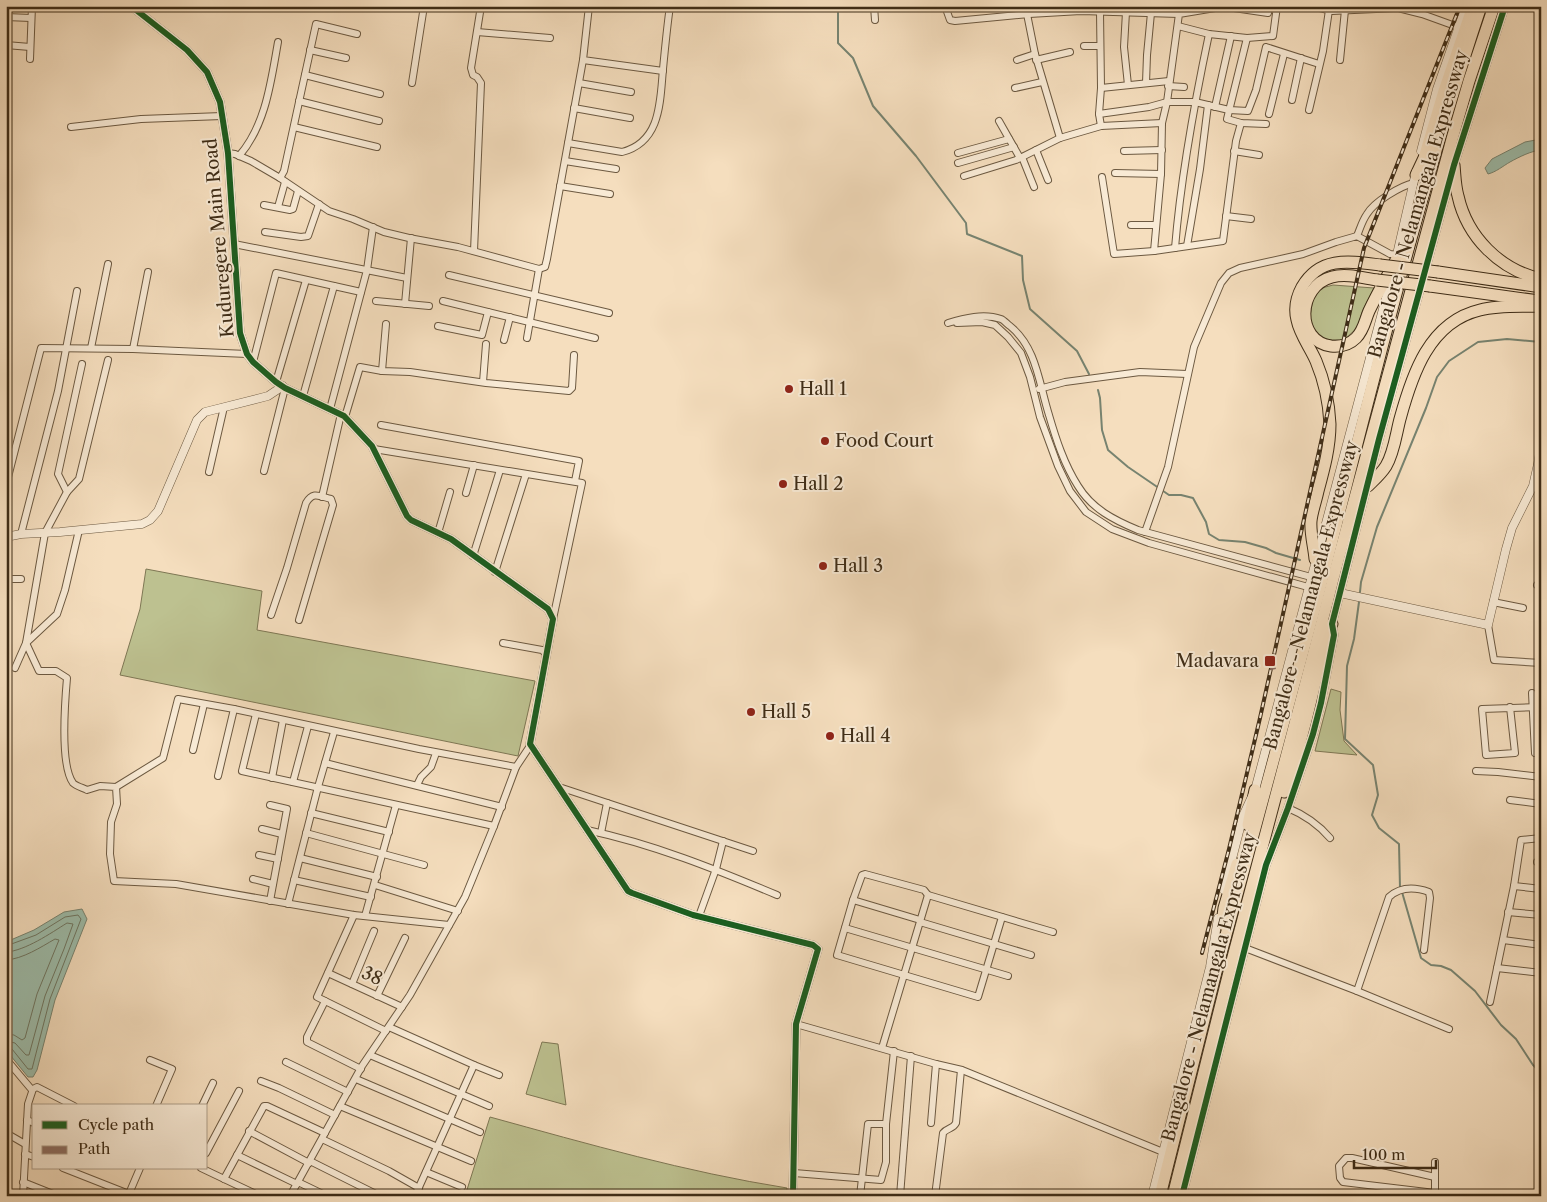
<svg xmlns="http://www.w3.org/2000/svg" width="1547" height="1202" font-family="'Libre Caslon Text',serif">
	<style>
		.green { fill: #bdc190; stroke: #7e7754 }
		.water { fill: #9dbdab; stroke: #778370 }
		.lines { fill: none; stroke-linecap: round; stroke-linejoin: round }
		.shore { stroke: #6e7561; stroke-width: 1 }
		.stream { stroke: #778370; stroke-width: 2 }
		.minor-casing { stroke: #6c5941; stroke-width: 8 }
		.tertiary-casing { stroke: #6c5941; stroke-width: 9 }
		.motorway-casing { stroke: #3f2d17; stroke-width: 13 }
		.minor { stroke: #f8ead5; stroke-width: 6 }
		.tertiary { stroke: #f8ead5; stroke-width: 8 }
		.motorway { stroke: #f5debe; stroke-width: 11 }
		.rail-casing { stroke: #3f2d17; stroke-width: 4 }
		.rail { stroke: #f8ead5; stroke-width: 2; stroke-dasharray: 5.5; stroke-linecap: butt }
		.motorway-bridge-casing { stroke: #3f2d17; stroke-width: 13; stroke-linecap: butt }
		.motorway-bridge { stroke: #f5debe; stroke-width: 11 }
		.quiet { stroke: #8d6e63; stroke-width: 5; stroke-dasharray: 10 5; stroke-linecap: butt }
		.cycleway-casing { stroke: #f8ead5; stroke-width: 9 }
		.cycleway { stroke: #1b5e20; stroke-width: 6 }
		.poi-dot { fill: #8f2418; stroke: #f8ead5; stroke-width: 2 }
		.labels { text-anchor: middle; stroke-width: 4; stroke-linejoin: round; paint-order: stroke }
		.street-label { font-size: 18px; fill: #3f2d17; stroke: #f8ead5 }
		.poi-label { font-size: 18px; fill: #3f2d17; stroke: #f8ead5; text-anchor: start }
	</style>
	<rect width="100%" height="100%" fill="#f5debe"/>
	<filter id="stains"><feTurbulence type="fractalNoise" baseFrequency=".004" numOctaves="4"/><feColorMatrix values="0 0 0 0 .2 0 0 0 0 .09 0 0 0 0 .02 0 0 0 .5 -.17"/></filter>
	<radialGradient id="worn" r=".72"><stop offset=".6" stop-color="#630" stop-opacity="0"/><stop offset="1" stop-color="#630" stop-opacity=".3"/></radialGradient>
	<!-- green -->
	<g class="green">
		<polygon points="1333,285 1374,288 1363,310 1357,328 1346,338 1340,340 1330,340 1320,337 1314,330 1310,317 1313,297 1322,288"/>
		<polygon points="146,569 262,591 257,630 535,681 518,756 120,675 140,609"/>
		<polygon points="1331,689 1341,692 1340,710 1344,741 1357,755 1315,751"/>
		<polygon points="542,1042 558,1044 566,1105 526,1094"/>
		<path d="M 490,1117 C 588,1144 686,1172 787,1188 L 787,1196 L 465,1196 Z"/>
	</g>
	<!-- water -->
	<g class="water">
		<path d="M 1541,139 L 1541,150 C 1531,151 1519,157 1510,162 C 1503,166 1496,172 1488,174 L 1485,168 L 1492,159 L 1525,142 Z"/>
		<polygon points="82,909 87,919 55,1000 37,1070 33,1077 28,1077 6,1050 6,942 34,930 64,912"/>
	</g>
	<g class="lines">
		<!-- shore -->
		<g class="shore">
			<polyline points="6,946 36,935 65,917 78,915 81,919 50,999 32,1069 28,1069 12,1049 6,1047"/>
			<path d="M 6,952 C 25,951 51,933 67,923 L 73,924 L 64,949 L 45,996 L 29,1055 L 26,1055 L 15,1043 L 6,1041"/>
			<path d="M 6,960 C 23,959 41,947 55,939 L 59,940 L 37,994 L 25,1038 L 22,1040 L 14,1035 L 6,1034"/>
		</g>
		<!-- stream -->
		<g class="stream">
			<polyline points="838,6 838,43 853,58 873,106 916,156 966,223 967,234 1022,256 1023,280 1030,309 1077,351 1089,374"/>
			<polyline points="1098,390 1100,398 1102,430 1108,450 1128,467 1169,495 1181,495 1193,498 1206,522 1209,534 1219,540 1245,542 1266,548 1276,553 1300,560"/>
			<polyline points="1360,592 1361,582 1377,527 1426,408 1437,377 1449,361 1478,342 1507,339 1541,342"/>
			<polyline points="1359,602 1354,639 1347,666 1345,739 1373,765 1378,795 1372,815 1379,828 1399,844 1400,888"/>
			<polyline points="1402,892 1421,958 1431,965 1441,966 1451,970 1475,991 1501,1025 1516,1039 1533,1065 1541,1073"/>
		</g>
		<!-- minor casing -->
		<g class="minor-casing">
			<g id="minor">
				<polyline points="589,6 583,60 663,71"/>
				<polyline points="874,6 875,20"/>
				<polyline points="945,6 950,20 955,21 1029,14 1081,11 1179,14"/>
				<polyline points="1027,6 1027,14 1035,54 1060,138"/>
				<polyline points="1227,6 1179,14 1167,102 1162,123 1161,174 1154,251 1223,241 1236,141 1241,123"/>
				<polyline points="1312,6 1332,11 1398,8 1422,14 1458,27"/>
				<polyline points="1227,7 1268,13"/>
				<polyline points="1100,12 1101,88 1099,114 1101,126"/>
				<polyline points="1126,12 1124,47 1128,85"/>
				<polyline points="6,17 31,18"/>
				<polyline points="1178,26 1209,34 1247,38 1273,36 1277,6"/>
				<polyline points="477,32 550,38"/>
				<polyline points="1247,38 1227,119 1241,123 1266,124"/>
				<polyline points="6,45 30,47"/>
				<polyline points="1084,46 1100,46"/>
				<polyline points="310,50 346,58"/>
				<polyline points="30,59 32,6"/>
				<polyline points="1017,60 1035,54"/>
				<polyline points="1036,60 1070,52"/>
				<polyline points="1340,60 1345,10"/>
				<polyline points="305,75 380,94"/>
				<polyline points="412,83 424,6"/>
				<polyline points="579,83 631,92"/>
				<polyline points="1146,83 1147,55 1151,13"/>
				<polyline points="1168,86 1184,87"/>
				<polyline points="1015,88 1042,82"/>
				<polyline points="1101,88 1169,81"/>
				<polyline points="1292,100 1301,58"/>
				<polyline points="299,101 379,121"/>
				<polyline points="1215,107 1231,36"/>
				<polyline points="574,108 630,118"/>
				<polyline points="1309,110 1323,51 1329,10"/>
				<polyline points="1099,114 1149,107 1167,102 1195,102 1229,110 1248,111 1256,90 1266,47 1319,64"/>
				<polyline points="1269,114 1284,54"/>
				<polyline points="999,121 1020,158"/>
				<polyline points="71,127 141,119 222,116"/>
				<polyline points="294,127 377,147"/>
				<polyline points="568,143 583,60"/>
				<polyline points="1036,150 1048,180"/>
				<polyline points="1124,151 1162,150"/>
				<polyline points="1234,151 1259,155"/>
				<path d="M 228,153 L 235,154 L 251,161 L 280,178 L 329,211 L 353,219 L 384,232 L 409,238 L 458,247 L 539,269 L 545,267 L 547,259 L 568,143 L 622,152 C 661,142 660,102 663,69 C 665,48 667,27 670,6"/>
				<polyline points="958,153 1009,139"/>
				<path d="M 239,156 C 266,125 271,81 278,42"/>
				<polyline points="1022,157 1034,187"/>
				<polyline points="565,161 616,169"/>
				<polyline points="958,163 1014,147"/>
				<polyline points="1115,173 1161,174"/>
				<polyline points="964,176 1016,160 1060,138 1101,126 1162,123"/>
				<polyline points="1102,177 1114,254 1154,251"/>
				<polyline points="280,178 284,171 316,24 357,34"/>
				<polyline points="560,186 610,194"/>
				<polyline points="264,205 290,210 293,209 298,191"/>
				<polyline points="278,207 285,182"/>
				<polyline points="1226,216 1251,219"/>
				<polyline points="1131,225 1156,225"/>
				<polyline points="265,232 301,237 308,236 319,204"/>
				<path d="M 1357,236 C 1360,229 1362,221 1367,214 C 1374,202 1400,186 1414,183"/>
				<polyline points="234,244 407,278"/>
				<polyline points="1187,246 1200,169 1208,105"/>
				<path d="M 1175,248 C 1181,175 1194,105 1209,34"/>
				<polyline points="474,251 481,83 477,77 473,75 471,68 481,6"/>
				<polyline points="449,275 609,313"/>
				<polyline points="376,301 429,306"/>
				<polyline points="443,301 595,338"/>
				<polyline points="405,304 411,238"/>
				<path d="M 948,323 C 964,318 984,313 1001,319 C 1004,320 1007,324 1010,326 C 1037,348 1039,384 1049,415 C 1056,439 1064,464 1078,486 C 1092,509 1114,520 1138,530 L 1311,577"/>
				<polyline points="957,323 982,322 995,325 1008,337 1021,353 1030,377 1040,417 1058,466 1070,491 1086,512 1112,529 1149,543 1308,587"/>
				<polyline points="438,326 482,335 488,312"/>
				<polyline points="527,338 539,269"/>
				<polyline points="504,340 510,317"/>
				<polyline points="91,348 108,264"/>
				<polyline points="133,349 148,272"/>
				<polyline points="253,362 276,273 361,292"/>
				<path d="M 82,364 L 58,474 L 67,492 L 45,533 L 26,643 L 39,671 L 56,671 L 67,678 C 65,701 60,765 73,783 C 76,786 83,788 87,790 L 100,786 L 116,787 L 117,804 L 111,822 L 110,854 L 114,881 L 176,884 L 354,915 L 449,925"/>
				<polyline points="382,371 386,324"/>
				<polyline points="276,382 306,280"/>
				<polyline points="483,382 486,344"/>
				<polyline points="1039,389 1065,382 1140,372 1187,374"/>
				<polyline points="303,396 334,286"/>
				<polyline points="330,409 367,270 373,227"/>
				<polyline points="345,417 360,367 382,371 410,372 486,383 569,391 572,388 574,355"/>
				<polyline points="381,425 579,461 575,481"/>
				<polyline points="374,449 582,483 553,619"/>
				<polyline points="264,471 285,388"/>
				<polyline points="209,472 224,407"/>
				<polyline points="6,485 41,348 133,349 247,354"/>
				<polyline points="67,492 79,479 108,360"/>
				<polyline points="466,493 474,465"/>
				<polyline points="322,497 341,414"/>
				<polyline points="1145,532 1168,467 1194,347 1221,283 1229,273 1240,268 1303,254 1336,242 1357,236 1390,254 1397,255"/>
				<polyline points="438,533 450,492"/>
				<polyline points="21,534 58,391 77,291"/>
				<polyline points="473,556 500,470"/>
				<polyline points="495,572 526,474"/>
				<polyline points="6,579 21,579"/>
				<polyline points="1537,585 1541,586"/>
				<polyline points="1493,602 1523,608"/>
				<path d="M 271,615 L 287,568 L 306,503 C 313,491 319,496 331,499 L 333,505 L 299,620"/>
				<polyline points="1488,625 1494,660 1541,663"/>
				<polyline points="503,643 542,650 546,654"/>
				<polyline points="15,668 26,643 57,614 65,590 79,530"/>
				<polyline points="1532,693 1535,753"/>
				<polyline points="1510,707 1515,753 1486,755 1482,709 1541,707"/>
				<polyline points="256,714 242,771 494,826"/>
				<polyline points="193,750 204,704"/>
				<polyline points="325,763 502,807"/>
				<polyline points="1476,771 1498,772 1541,777"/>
				<polyline points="218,776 234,709"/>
				<polyline points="272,778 283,720"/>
				<polyline points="293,782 308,726"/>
				<polyline points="417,785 421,777 431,767 436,753"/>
				<polyline points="116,787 163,758 178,699 234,709 419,749 516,767"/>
				<polyline points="559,787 753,851"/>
				<polyline points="1510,800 1541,804"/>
				<path d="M 1288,808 C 1305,815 1318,824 1330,838"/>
				<polyline points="311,813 389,832"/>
				<polyline points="262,829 282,834"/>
				<path d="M 587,830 C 653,844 715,869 777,895"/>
				<polyline points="306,833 424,865"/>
				<polyline points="601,833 607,803"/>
				<polyline points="259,855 278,859"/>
				<polyline points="300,858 377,877"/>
				<polyline points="1537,862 1541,862"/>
				<polyline points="253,879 273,884"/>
				<polyline points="294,880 371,897"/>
				<polyline points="375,885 458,911"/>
				<polyline points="1514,886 1541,889"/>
				<polyline points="853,900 862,875 865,874 924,890 928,895"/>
				<polyline points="270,901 287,809 270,805"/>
				<polyline points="288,904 318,787 334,732"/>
				<polyline points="1508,912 1541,915"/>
				<polyline points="354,915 317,997 386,1031"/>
				<polyline points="365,916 396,805"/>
				<polyline points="699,916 716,869 723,841"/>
				<polyline points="920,920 853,900 837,955 978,997 1002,917"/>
				<polyline points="920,922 1031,955"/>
				<polyline points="845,928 1008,976"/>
				<polyline points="1503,940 1541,945"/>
				<polyline points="1245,948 1357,991 1449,1029"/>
				<polyline points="1497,968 1541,973"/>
				<polyline points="328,973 402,1007"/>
				<polyline points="352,984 374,931"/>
				<path d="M 1357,991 L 1389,897 C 1401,886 1415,887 1429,892 L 1430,898 L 1424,950"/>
				<polyline points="377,996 405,938"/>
				<polyline points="325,1001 307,1037 307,1042 361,1069"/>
				<polyline points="1490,1002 1514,886 1521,840 1541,838"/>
				<polyline points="796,1024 936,1064 962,1070 1163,1152"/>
				<polyline points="389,1027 474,1065 499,1075"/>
				<polyline points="882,1048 928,895 1053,932"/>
				<polyline points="370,1055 489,1106"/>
				<polyline points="6,1059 32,1090"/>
				<polyline points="150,1060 172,1069 156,1106"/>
				<polyline points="286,1062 348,1092"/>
				<polyline points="356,1079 480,1132"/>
				<polyline points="261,1081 279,1088 335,1115"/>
				<polyline points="202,1106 213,1083"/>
				<polyline points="340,1106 471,1161"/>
				<polyline points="27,1120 34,1123"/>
				<polyline points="931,1123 936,1064"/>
				<polyline points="249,1131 309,1163"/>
				<polyline points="6,1133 25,1144"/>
				<polyline points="322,1139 389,1171 419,1188"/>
				<polyline points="206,1153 239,1091"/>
				<polyline points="25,1154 34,1157"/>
				<polyline points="237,1155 297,1184"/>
				<polyline points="310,1161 380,1196"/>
				<polyline points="1435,1162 1435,1196"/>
				<polyline points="63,1168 129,1194"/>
				<polyline points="201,1168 260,1196"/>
				<polyline points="426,1172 462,1187"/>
				<polyline points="794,1173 881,1180 886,1162 886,1124 894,1051"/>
				<polyline points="224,1179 264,1106 267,1106 325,1133"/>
				<polyline points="23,1182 58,1196"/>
				<polyline points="298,1182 327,1196"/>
				<polyline points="1435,1193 1343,1182 1340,1178 1339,1166 1346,1158 1352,1158 1435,1177"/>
				<polyline points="23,1196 28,1104 33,1089 37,1087 74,1106"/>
				<polyline points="128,1196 140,1168"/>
				<polyline points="290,1196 362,1066 410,995 465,897 494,826 516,767 530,746"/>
				<polyline points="415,1196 474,1065"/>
				<polyline points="860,1196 868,1124 886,1124"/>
				<polyline points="900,1196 911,1056"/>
				<path d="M 935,1196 L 943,1133 C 947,1128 953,1129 956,1123 L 961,1070"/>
			</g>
		</g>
		<!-- tertiary casing -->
		<g class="tertiary-casing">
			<g id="tertiary">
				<polyline points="131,6 187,50 207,72 220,102 228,153 240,333 247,354 253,362 276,382 285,388 344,416 372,446 407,516 411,520 451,539 548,609 553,619 530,744 628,891 632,893 693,915 813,945 818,949 796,1024 793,1196"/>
				<polyline points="1421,151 1437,89 1466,6"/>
				<polyline points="1395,263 1416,172"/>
				<polyline points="6,537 21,534 60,532 142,524 150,520 158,511 197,420 205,412 268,396 283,386"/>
				<polyline points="1336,593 1340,593 1488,625 1506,549 1512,528 1533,486 1538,464 1541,446"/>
				<polyline points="1224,890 1243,816 1255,790 1391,279"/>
				<polyline points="1152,1196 1210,967 1218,918"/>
				<polyline points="1182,1196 1266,865 1288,808 1313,734 1321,703 1334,635 1332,624 1379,439 1454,165 1505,6"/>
			</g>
		</g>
		<!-- motorway casing -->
		<g class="motorway-casing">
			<g id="motorway">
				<path d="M 1454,165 C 1455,175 1455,186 1458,196 C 1467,237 1500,270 1541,279"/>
				<polyline points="1416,175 1424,158 1444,91 1472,9"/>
				<polyline points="1438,272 1541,287"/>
				<path d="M 1377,280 C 1363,278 1346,273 1332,277 C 1297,286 1295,341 1331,346 C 1341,347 1349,345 1356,338 C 1364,330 1365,320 1369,311 C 1377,294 1387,277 1396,260"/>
				<polyline points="1430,286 1539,301"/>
				<path d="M 1368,486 C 1374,480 1381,474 1386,466 C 1394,453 1396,434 1400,419 C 1412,375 1429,322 1480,310 C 1500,305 1520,307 1541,306"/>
				<path d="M 1315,559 C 1314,547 1310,533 1311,521 C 1312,511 1316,501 1318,491 C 1324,469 1330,447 1330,424 C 1329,404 1324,380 1316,361 C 1310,347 1300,335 1297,320 C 1294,308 1296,298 1302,287 C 1320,256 1349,261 1380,265"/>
				<path d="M 1324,572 C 1373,383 1419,192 1481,6"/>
				<polyline points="1334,575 1452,139 1469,81 1494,6"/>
				<path d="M 1284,792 C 1303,741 1315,683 1327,630 L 1332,624"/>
				<polyline points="1248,825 1255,790"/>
				<polyline points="1222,924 1224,908 1237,864"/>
				<polyline points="1160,1196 1217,968 1318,596"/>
				<polyline points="1173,1196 1229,972 1328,599"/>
			</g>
		</g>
		<!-- minor -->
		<use href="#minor" class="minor"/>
		<!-- tertiary -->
		<use href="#tertiary" class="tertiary"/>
		<!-- motorway -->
		<use href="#motorway" class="motorway"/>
		<!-- rail casing -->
		<g class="rail-casing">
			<polyline id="rail" points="1202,953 1229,849 1260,718 1364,248 1460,6"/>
		</g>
		<!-- rail -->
		<use href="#rail" class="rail"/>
		<!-- motorway-bridge casing -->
		<g class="motorway-bridge-casing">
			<g id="motorway-bridge">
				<polyline points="1380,265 1438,272"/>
				<polyline points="1377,280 1430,286"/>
				<polyline points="1318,596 1324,572"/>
				<polyline points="1328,599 1334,575"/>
			</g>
		</g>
		<!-- motorway-bridge -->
		<use href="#motorway-bridge" class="motorway-bridge"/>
		<!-- quiet -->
		<polygon class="quiet" points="1270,661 1272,662 1274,672"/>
		<!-- cycleway casing -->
		<g class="cycleway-casing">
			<g id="cycleway">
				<polyline points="131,6 187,50 207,72 220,102 228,153 240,333 247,354 253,362 276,382 285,388 344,416 372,446 407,516 411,520 451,539 548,609 553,619 530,744 628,891 632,893 693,915 813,945 818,949 796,1024 793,1196"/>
				<polyline points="1182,1196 1266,865 1288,808 1313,734 1321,703 1334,635 1332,624 1379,439 1454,165 1505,6"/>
			</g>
		</g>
		<!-- cycleway -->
		<use href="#cycleway" class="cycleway"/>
	</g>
	<!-- markers -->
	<g class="poi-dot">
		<circle cx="789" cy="389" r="5"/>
		<circle cx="825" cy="441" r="5"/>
		<circle cx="783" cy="484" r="5"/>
		<circle cx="823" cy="566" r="5"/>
		<rect x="1264" y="655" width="12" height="12" rx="2.5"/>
		<circle cx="751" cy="712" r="5"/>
		<circle cx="830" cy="736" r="5"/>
	</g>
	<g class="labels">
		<!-- street labels -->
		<g class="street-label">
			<text transform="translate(1418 204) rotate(-74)" y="6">Bangalore - Nelamangala Expressway</text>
			<text transform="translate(219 238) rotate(-95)" y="6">Kuduregere Main Road</text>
			<text transform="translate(1311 595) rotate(-75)" y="6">Bangalore - Nelamangala Expressway</text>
			<text transform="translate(372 976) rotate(25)" y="6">38</text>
			<text transform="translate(1209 987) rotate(-75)" y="6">Bangalore - Nelamangala Expressway</text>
		</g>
		<!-- poi labels -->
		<g class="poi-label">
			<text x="799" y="395">Hall 1</text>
			<text x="835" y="447">Food Court</text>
			<text x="793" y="490">Hall 2</text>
			<text x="833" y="572">Hall 3</text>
			<text x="1259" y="667" text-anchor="end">Madavara</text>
			<text x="761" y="718">Hall 5</text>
			<text x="840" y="742">Hall 4</text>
		</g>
	</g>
	<!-- margin -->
	<rect width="1547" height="1202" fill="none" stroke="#f5debe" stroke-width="25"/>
	<rect x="8" y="8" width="1532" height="1187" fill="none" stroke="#3f2d17" stroke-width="2.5"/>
	<rect x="12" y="12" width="1522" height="1177" fill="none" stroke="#3f2d17"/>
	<!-- legend -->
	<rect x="32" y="1104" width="175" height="65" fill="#f8ead5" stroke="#ae9e89"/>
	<rect x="42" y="1121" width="25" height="8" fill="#1b5e20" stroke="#ae9e89"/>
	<text x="78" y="1130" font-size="15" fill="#3f2d17">Cycle path</text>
	<rect x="42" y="1146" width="25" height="8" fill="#8d6e63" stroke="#ae9e89"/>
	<text x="78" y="1154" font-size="15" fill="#3f2d17">Path</text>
	<!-- scale -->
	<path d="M1354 1160v8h82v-8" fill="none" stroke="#3f2d17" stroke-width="2.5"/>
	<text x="1362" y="1160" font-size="15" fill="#3f2d17" stroke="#f8ead5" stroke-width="4" paint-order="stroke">100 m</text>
	<rect width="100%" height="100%" filter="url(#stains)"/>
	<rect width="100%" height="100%" fill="url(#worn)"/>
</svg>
